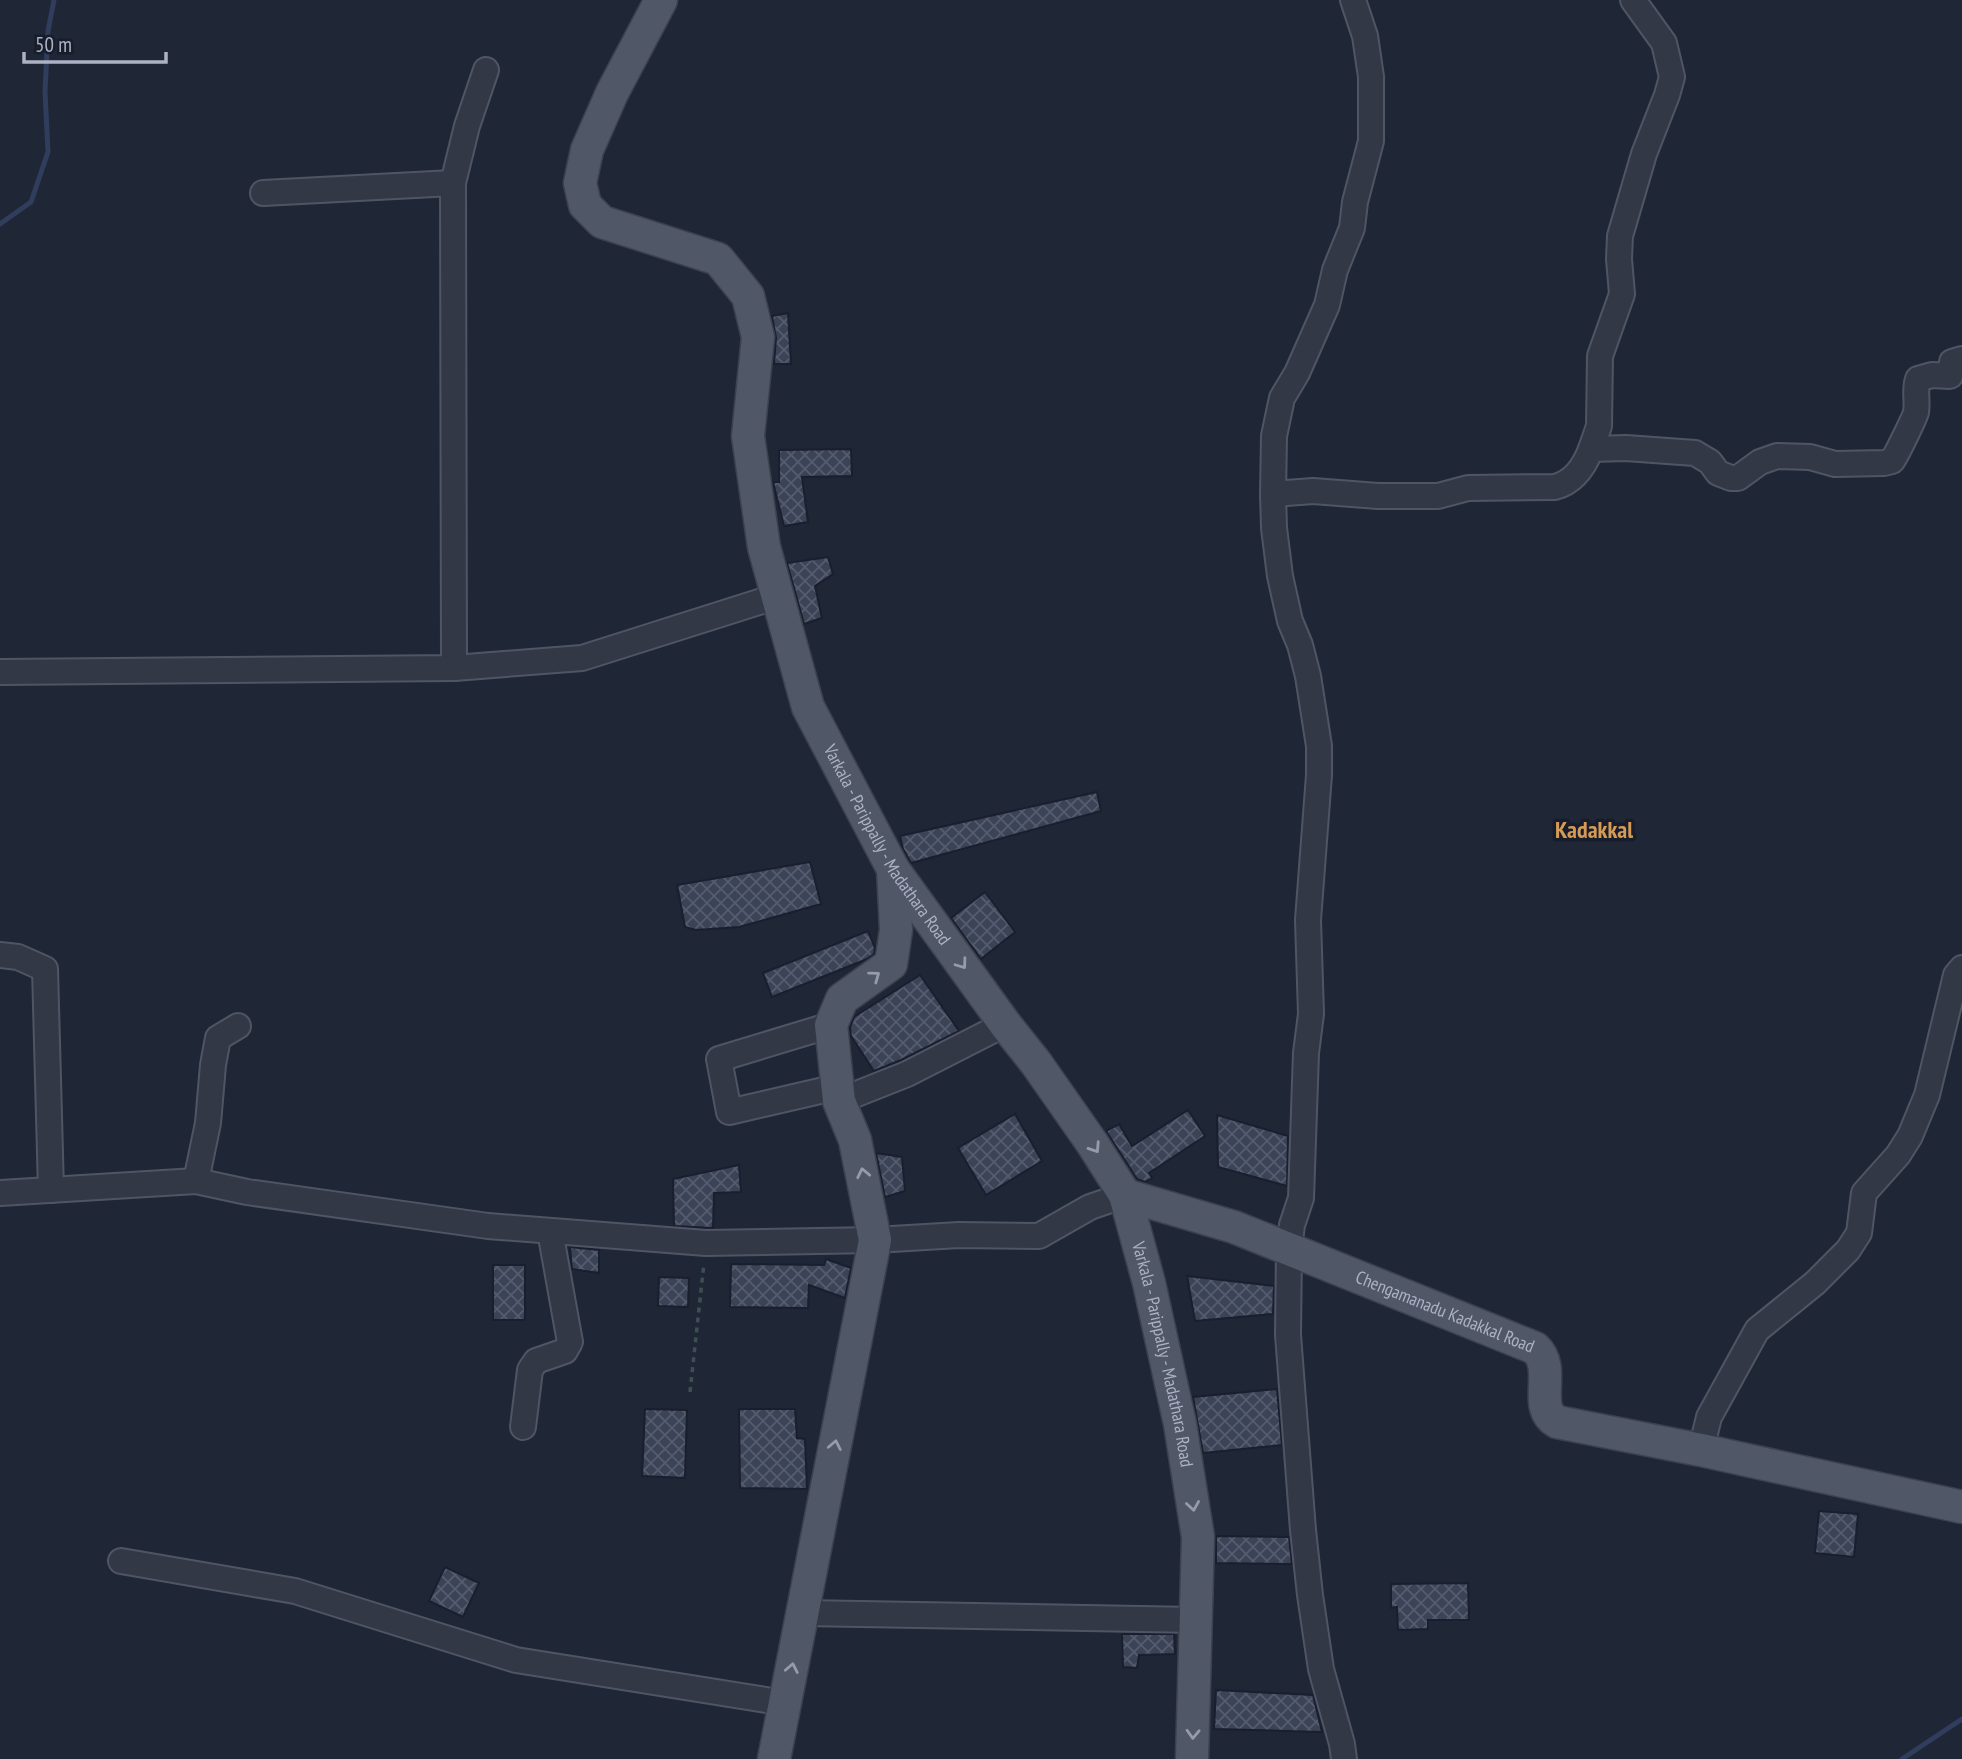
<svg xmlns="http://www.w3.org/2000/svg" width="1962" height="1759" font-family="'PT Sans Narrow',sans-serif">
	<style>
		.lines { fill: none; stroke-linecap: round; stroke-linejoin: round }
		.stream { stroke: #303d5c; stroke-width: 5 }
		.building { fill: url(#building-cross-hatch); stroke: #1a1f2d; stroke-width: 2 }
		.minor-casing { stroke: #505565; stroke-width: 28 }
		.major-casing { stroke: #3c4150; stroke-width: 35 }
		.path { stroke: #3e4f54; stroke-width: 3.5; stroke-dasharray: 5 5; stroke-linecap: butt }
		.minor { stroke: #323846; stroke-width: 24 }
		.major { stroke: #505767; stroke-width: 32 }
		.oneway { stroke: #959bad }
		.labels { text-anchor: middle; stroke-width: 7; stroke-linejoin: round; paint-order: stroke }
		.street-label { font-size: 18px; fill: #acb2c4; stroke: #181d2b }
		.district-label { font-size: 24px; font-weight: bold; fill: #d49b57; stroke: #181d2b }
	</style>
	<defs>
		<pattern id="building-cross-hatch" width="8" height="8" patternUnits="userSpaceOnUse" patternTransform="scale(1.75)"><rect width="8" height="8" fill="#3b4357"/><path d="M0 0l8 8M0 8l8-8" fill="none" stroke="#555c6e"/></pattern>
	</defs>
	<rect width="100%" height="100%" fill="#1f2636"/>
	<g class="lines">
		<!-- stream -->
		<g class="stream">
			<polyline points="0,224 31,202 48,152 45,91 48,31 54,0"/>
			<polyline points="1902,1759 1962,1719"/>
		</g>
	</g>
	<!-- building -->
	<g class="building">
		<polygon points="788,313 791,364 774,364 776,338 772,316"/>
		<polygon points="851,449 852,476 802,477 808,522 784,526 773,482 779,482 779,450"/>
		<polygon points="828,557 833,574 815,586 822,618 804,624 787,563"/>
		<polygon points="1097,792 1101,811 911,863 903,849 900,836"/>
		<polygon points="810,862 821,904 739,927 696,930 685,927 677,885"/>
		<polygon points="985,892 1015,932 981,959 951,918"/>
		<polygon points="868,931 875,948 874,954 867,959 772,997 763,973"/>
		<polygon points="920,975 959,1031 901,1060 874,1071 851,1036 850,1028 854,1017"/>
		<polygon points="1188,1110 1205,1136 1149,1173 1152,1178 1145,1182 1137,1179 1106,1131 1119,1124 1132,1146"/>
		<polygon points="1015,1114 1042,1161 986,1195 958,1148"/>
		<polygon points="1217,1115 1288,1136 1287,1186 1218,1167"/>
		<polygon points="876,1153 902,1157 905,1191 885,1197"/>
		<polygon points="739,1165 741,1192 714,1193 713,1228 674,1226 673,1179"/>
		<polygon points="570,1247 599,1250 599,1273 572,1269"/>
		<polygon points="826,1259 851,1268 845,1298 809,1285 808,1308 730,1307 731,1264 824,1265"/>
		<rect x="493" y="1265" width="32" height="55"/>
		<polygon points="1187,1276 1274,1286 1273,1314 1195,1321"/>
		<polygon points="659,1277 689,1278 688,1307 658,1306"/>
		<polygon points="1277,1389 1282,1445 1203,1453 1193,1397"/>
		<polygon points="645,1409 687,1410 685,1478 642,1476"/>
		<polygon points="739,1409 795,1409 797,1438 805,1439 807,1489 740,1488"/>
		<polygon points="1819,1511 1858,1514 1854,1557 1815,1553"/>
		<polygon points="1216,1536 1289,1537 1292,1564 1216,1563"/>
		<polygon points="445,1567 479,1583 463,1617 429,1601"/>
		<polygon points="1468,1583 1469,1620 1428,1620 1428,1629 1398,1630 1397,1607 1391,1608 1391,1584"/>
		<polygon points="1122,1634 1174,1634 1175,1654 1139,1655 1137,1668 1123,1667"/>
		<polygon points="1216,1690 1313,1695 1322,1732 1214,1729"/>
	</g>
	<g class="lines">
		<!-- minor casing -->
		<g class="minor-casing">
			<g id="minor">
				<polyline points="263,193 453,183"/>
				<polyline points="1591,449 1599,426 1600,356 1622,294 1619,259 1620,236 1644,154 1667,95 1672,77 1664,43 1633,0"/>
				<path d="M 1273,494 L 1313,491 L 1378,496 L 1438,496 L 1468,488 L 1555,487 C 1574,482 1584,467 1591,449 L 1626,448 L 1695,453 L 1710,462 L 1718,473 L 1731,478 L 1738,478 L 1760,462 L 1777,456 L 1810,457 L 1835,464 L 1884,463 L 1892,461 C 1896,456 1915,417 1916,412 C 1918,400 1914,390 1918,379 L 1932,375 L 1950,376 L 1952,362 L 1962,359"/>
				<polyline points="454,668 453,183 467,126 486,70"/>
				<polyline points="0,672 454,668 582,658 778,596"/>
				<polyline points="0,955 18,957 45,969 51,1190"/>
				<polyline points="831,1025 719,1059 729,1112 837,1087"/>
				<polyline points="839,1101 907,1074 1005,1024"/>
				<polyline points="196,1181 208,1123 213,1065 218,1038 238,1026"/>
				<polyline points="0,1193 196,1181 247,1192 488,1226 706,1243 875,1240 959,1235 1039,1236 1090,1207 1125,1195"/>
				<polyline points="523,1427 530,1370 536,1361 565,1351 570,1342 550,1231"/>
				<polyline points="1701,1450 1709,1417 1757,1330 1815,1283 1848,1250 1859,1233 1864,1193 1898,1155 1910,1136 1927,1095 1956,975 1962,968"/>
				<polyline points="121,1561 295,1591 516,1660 785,1703"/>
				<polyline points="803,1613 1196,1620"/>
				<polyline points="1344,1759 1342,1744 1321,1669 1310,1595 1303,1530 1288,1335 1289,1249 1292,1225 1301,1198 1306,1053 1311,1014 1308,920 1319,775 1319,746 1308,676 1300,645 1290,621 1280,576 1274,528 1273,494 1274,436 1282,398 1297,373 1327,305 1335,270 1352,228 1355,202 1371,141 1371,77 1365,36 1353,0"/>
			</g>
		</g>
		<!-- major casing -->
		<g class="major-casing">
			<g id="major">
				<path id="s1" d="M 661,0 L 612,93 L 587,150 L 580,183 L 585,205 L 602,222 L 718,259 L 748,296 L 758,337 L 748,436 L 764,547 L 808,707 L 893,869 L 1005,1024 L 1036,1063 L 1092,1143 L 1125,1195 L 1149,1283 L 1180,1424 L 1198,1537 L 1192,1759"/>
				<path id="s2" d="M 1125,1195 L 1234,1227 L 1535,1348 C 1558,1369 1531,1407 1557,1422 L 1701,1450 L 1962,1507"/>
				<polyline points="774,1759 875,1240 855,1140 839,1101 831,1025 842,999 891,964 896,930 893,869"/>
			</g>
		</g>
		<!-- path -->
		<polyline class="path" points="690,1392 704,1263"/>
		<!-- minor -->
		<use href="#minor" class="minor"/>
		<!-- major -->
		<use href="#major" class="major"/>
	</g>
	<!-- one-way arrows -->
	<defs><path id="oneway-chevron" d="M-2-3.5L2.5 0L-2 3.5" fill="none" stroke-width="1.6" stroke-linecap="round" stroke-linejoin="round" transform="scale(1.75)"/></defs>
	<g class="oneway">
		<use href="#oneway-chevron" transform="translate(962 964) rotate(54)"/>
		<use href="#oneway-chevron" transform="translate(875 976) rotate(-36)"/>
		<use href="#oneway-chevron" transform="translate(1095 1148) rotate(57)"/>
		<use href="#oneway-chevron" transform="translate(863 1173) rotate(-102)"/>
		<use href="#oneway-chevron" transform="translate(835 1445) rotate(-79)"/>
		<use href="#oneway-chevron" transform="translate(1193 1506) rotate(81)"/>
		<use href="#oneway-chevron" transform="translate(792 1668) rotate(-79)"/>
		<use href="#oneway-chevron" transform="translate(1193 1734) rotate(92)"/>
	</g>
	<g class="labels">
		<!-- street labels -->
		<g class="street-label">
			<text dy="6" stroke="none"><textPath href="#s1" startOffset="996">Varkala - Parippally - Madathara Road</textPath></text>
			<text dy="6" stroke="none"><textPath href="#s2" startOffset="341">Chengamanadu Kadakkal Road</textPath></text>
			<text dy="6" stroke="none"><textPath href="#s1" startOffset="1584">Varkala - Parippally - Madathara Road</textPath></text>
		</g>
		<!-- district labels -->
		<g class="district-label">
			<text x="1594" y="838">Kadakkal</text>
		</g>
	</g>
	<!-- scale -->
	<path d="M24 52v10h142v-10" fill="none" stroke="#acb2c4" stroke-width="3.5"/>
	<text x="35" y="52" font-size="21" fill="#acb2c4" stroke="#181d2b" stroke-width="5" paint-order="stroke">50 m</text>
</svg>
